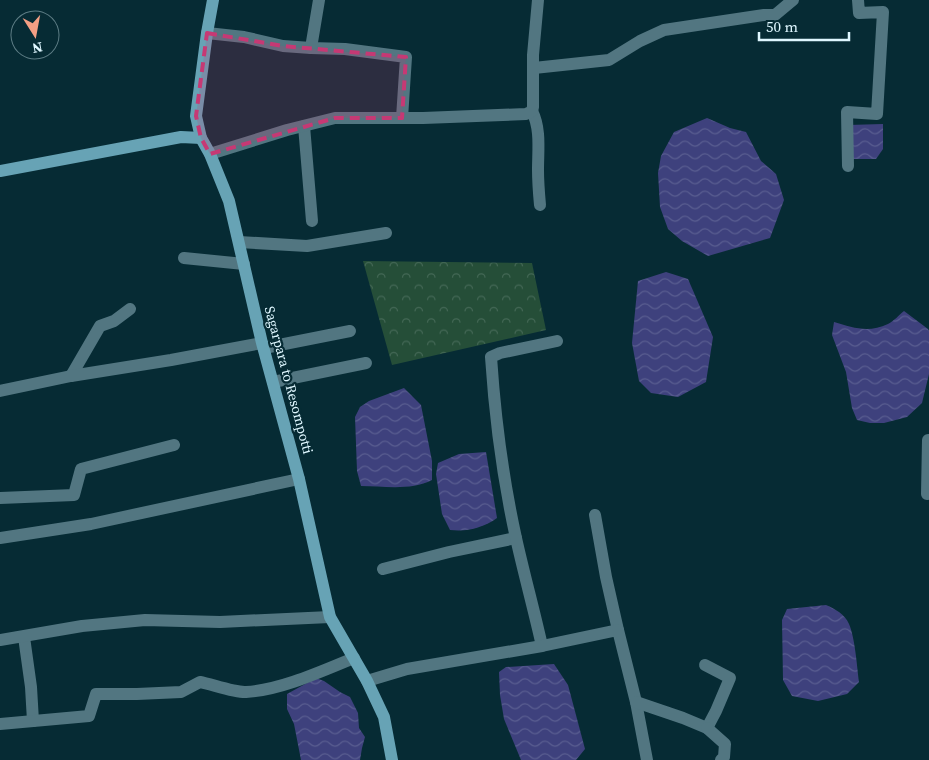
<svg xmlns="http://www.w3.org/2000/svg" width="929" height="760" font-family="'Source Serif 4',serif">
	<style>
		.park { fill: url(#park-crowns) }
		.water { fill: url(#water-waves) }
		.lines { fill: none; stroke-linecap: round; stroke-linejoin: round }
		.street { stroke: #527681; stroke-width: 12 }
		.secondary { stroke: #67a3b5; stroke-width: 12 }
		.marked { fill: #c63974; fill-opacity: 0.2; stroke: #c63974; stroke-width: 4; stroke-dasharray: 10 6; stroke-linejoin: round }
		.labels { text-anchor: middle; stroke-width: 4.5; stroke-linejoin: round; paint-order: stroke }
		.street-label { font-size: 14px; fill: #dff7ff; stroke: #062b34 }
	</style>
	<defs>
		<pattern id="park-crowns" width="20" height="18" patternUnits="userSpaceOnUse" patternTransform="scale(1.25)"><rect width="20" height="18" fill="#254e38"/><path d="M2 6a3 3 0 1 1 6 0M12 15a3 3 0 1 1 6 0" fill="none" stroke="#446856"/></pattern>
		<pattern id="water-waves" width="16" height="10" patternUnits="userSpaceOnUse" patternTransform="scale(1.25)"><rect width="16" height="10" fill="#3e417d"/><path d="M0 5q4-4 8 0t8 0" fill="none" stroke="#595d90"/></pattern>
	</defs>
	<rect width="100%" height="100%" fill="#062b34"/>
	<!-- park -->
	<polygon class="park" points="363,261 532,263 546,330 392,365"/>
	<!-- water -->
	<g class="water">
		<polygon points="707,118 730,128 746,132 761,161 776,174 784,200 770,238 708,256 682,241 668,229 660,207 658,173 661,156 674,132"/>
		<polygon points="883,124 883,149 876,159 849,159 848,125"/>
		<polygon points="666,272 688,279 713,337 706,382 678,397 651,393 639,381 632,343 638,281"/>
		<path d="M 904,311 L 928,329 L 929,331 L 929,374 L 922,403 L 907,417 L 884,423 L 870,423 L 857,420 L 852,408 L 846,372 L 832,335 L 834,322 C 853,328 869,333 888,324 C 894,321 899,315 904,311 Z"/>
		<path d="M 404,388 L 421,405 L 432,461 L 432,480 C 411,491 383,486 361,486 L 357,471 L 355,417 L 360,407 L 369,401 Z"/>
		<path d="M 486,452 L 497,518 C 483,528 467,532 450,530 L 442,514 L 436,474 L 438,463 L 459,454 Z"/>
		<path d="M 826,605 C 835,609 845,614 849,624 C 855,638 857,666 859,682 L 847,694 L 818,701 L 792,696 L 783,680 L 782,620 L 787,609 Z"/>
		<polygon points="554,664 568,685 585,749 576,760 521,760 504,719 500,695 499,672 506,667"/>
		<polygon points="316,678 324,681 340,692 350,697 358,713 359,728 365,737 362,748 360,760 301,760 294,724 287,709 287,694"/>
	</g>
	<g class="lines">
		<!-- street -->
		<g class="street">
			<polyline points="207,33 244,37 283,46 311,48 345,49 406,57 402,118"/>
			<polyline points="311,48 319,0"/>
			<polyline points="534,68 609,60 640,41 664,30 764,15 775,15 793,0"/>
			<path d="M 532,111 C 541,129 538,150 538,170 C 538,182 539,194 540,205"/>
			<polyline points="304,126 312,221"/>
			<polyline points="210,154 287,130 335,118 423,118 526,114 532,111 533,107 533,55 538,0"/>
			<polyline points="848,166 847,112 877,114 883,12 859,13 858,0"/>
			<polyline points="239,242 307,246 386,233"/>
			<polyline points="184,258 244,264"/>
			<polyline points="264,348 350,331"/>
			<polyline points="71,376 100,326 114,321 130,309"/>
			<polyline points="273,382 366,363"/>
			<polyline points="0,391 71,376 171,360 262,343"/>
			<polyline points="927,494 928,440 929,440"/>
			<polyline points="0,498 74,495 81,469 174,445"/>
			<polyline points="595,515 606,577 618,630"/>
			<polyline points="0,538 91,524 299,479"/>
			<polyline points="383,569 449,552 516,538"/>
			<polyline points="24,637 31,687 33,721"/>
			<polyline points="0,640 82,626 145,620 220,622 330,617"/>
			<path d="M 542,646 C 534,610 524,574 516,538 C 503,479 495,418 491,357 L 500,353 L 557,341"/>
			<polyline points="367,681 407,669 542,646 618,630 636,702 647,760"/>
			<polyline points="636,702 683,718 707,728 716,711 730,678 705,665"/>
			<path d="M 0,724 L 89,716 L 96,694 L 137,694 L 181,692 L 200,682 C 211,684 236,693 246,692 C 281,690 322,671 354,658"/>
			<polyline points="707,728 725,744 724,757 721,760"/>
		</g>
		<!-- secondary -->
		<g class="secondary">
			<polyline points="213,0 207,33 196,116 201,138 210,154 229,201 262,343 299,479 330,617 367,681 384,717 392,760"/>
			<polyline points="0,171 181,137 201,138"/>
		</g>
	</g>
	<!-- marked area -->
	<path class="marked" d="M 207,33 L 283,46 L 406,57 L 402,118 L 335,118 L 210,154 L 201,138 L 196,116 Z"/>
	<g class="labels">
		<!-- street labels -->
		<g class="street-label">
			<text transform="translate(289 380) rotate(75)" y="5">Sagarpara to Resompotti</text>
		</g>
	</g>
	<!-- north arrow -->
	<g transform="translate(35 35) rotate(169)"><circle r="24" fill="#062b34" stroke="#5d7d85"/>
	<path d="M0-4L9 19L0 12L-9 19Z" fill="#f39f84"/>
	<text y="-8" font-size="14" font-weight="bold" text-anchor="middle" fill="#dff7ff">N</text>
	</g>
	<!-- scale -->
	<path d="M759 32v8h90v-8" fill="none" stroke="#dff7ff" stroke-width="2.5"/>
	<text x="766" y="32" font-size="15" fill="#dff7ff" stroke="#062b34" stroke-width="4" paint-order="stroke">50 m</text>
</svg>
